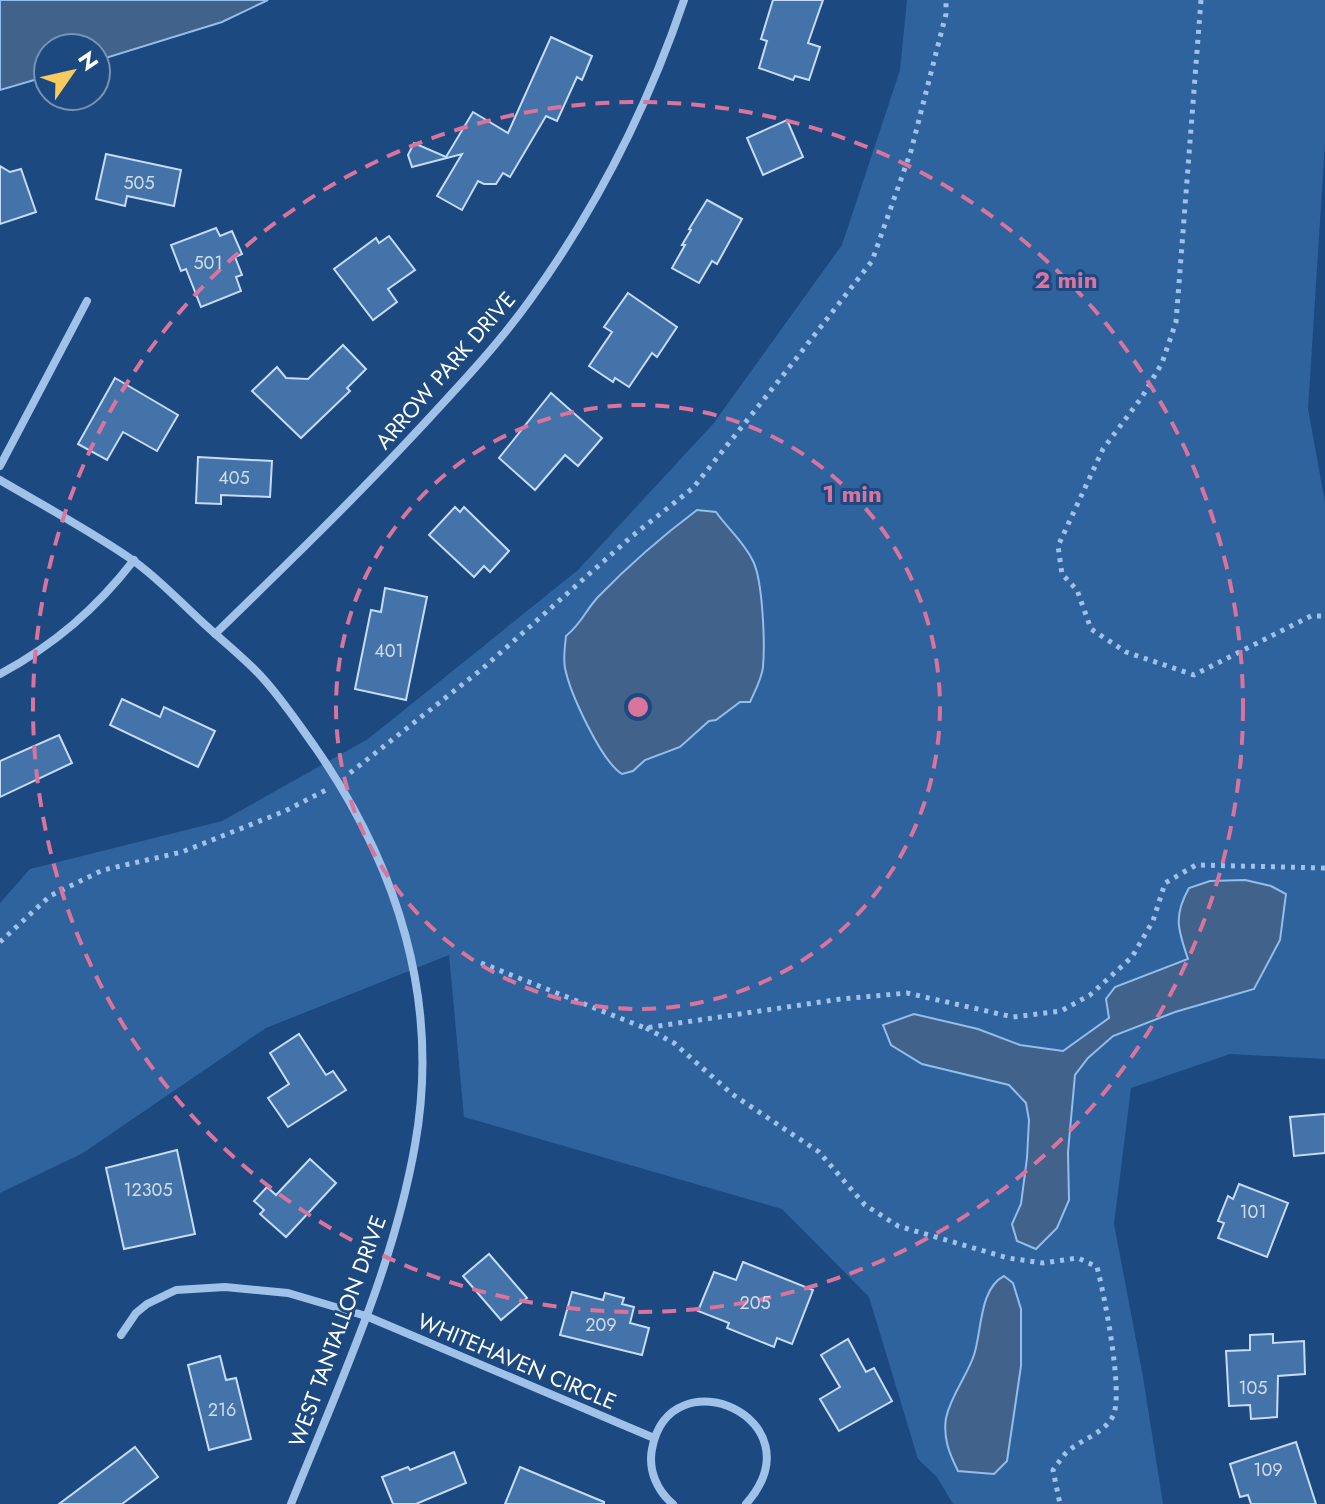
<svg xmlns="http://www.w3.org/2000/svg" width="1325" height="1504" font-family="Jost,sans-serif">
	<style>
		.green { fill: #2f639e }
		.water { fill: #41628a; stroke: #93bdeb; stroke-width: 2 }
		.building { fill: #4473aa; stroke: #c4dcf7; stroke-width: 2 }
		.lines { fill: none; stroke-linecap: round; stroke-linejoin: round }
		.path { stroke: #a0c2e9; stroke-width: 5; stroke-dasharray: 4 6; stroke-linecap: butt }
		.street { stroke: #a0c2e9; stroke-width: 8 }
		.ring { fill: none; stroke: #da749d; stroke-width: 4; stroke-dasharray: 14 10 }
		.labels { text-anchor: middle; stroke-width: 6; stroke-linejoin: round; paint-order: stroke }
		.number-label { font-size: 18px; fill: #d0dcea }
		.street-label { font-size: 22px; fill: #fff; stroke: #1c4980 }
		.centre { fill: #da749d; stroke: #1c4980; stroke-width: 4 }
		.ring-label { font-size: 24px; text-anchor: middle; font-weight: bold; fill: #da749d; stroke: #1c4980; stroke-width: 6; stroke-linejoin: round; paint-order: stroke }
	</style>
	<rect width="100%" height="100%" fill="#1c4980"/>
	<!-- green -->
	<polygon class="green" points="907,0 1325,0 1325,143 1308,409 1325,502 1325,1059 1230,1054 1131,1088 1114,1224 1143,1377 1163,1504 953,1504 937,1477 918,1459 869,1297 782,1209 464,1117 449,955 266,1028 83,1153 0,1193 0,903 30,869 222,821 368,739 578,570 713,424 842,245 900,70"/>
	<!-- water -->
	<g class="water">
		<polygon points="0,0 268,0 222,22 96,61 96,48 48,48 48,76 0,90"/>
		<path d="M 697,510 L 716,512 C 728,529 744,542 753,561 C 763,581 765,644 763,667 C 762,678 755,691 750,702 L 740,702 L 716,720 L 709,721 L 680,747 L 645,760 L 633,771 L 622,774 C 601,761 570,693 565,668 C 563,658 565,646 566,636 C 582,623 585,611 598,597 C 629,565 661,537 697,510 Z"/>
		<path d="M 1245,880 L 1271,886 L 1286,894 L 1280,940 L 1254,989 L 1175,1012 L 1113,1036 L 1088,1058 L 1075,1075 L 1068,1152 L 1069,1200 L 1057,1228 L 1036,1249 L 1017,1241 L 1012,1224 L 1021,1204 L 1027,1158 L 1029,1120 L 1026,1103 L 1009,1085 L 922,1064 L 891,1045 L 883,1025 L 914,1014 L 978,1029 L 1020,1045 L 1063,1051 L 1109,1018 L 1106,999 L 1115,987 L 1188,959 C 1178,930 1173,916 1189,888 L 1210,881 Z"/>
		<path d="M 1004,1276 L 1013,1283 L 1021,1309 L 1021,1366 L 1007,1461 L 994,1474 L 958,1471 C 949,1453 943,1438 946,1418 C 951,1395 967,1376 974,1355 C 982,1331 979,1289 1004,1276 Z"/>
	</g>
	<!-- building -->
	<g class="building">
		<polygon points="773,0 823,0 808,43 820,47 809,80 795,76 793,80 759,68 767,41 761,39"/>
		<polygon points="551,37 592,56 582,80 577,77 557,121 546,116 510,177 503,173 496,184 484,184 478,181 462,210 437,196 462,154 412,167 408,155 414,143 446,157 473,112 508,133"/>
		<polygon points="787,120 803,157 763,175 747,138"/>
		<polygon points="106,154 181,170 174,206 127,196 125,206 96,199"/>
		<polygon points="0,166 10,172 21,169 36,212 0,224"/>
		<polygon points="707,200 742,219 717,264 712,261 699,283 672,268 685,245 682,245 691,230 689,229"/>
		<polygon points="216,228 220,236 232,231 242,254 235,257 242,275 236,277 241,291 201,307 186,269 181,271 171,245"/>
		<polygon points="389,236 415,270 388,289 397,302 373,320 334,269 376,238 379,243"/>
		<polygon points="628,293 677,327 657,357 652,353 629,387 615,378 613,382 589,366 612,332 604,327"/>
		<polygon points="343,345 366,369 347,388 350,391 301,438 252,391 277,367 286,378 308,379"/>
		<polygon points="115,378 178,415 157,451 123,432 107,460 78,444"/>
		<polygon points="551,393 602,438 578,466 565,455 535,490 499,458"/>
		<polygon points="198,457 272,461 270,497 221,495 221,504 196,503"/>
		<polygon points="455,507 460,512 464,507 509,551 490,572 484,566 474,577 429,535"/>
		<polygon points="385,588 427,597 406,700 355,689 371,610 381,612"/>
		<polygon points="122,699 160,717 164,707 215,731 198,767 110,725"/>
		<polygon points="59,735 72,763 0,797 0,761"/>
		<polygon points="299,1034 326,1075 333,1071 346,1090 288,1127 268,1098 289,1084 270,1053"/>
		<polygon points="1325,1114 1325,1153 1294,1156 1290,1117"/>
		<polygon points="177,1150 195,1234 124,1249 106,1168"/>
		<polygon points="310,1159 336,1183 286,1237 260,1214 264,1210 254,1201 267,1187 276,1195"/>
		<polygon points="1239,1184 1288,1203 1267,1257 1218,1238 1224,1223 1218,1221 1228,1196 1233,1199"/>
		<polygon points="489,1254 527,1298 501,1320 463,1276"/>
		<polygon points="743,1262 813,1290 792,1344 777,1338 774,1347 727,1328 729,1323 698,1311 714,1272 736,1280"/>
		<polygon points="572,1292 603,1300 605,1293 624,1298 622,1304 634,1307 630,1323 649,1328 642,1355 560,1335"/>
		<polygon points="1273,1334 1273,1343 1304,1341 1305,1374 1278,1376 1277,1417 1251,1419 1250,1405 1229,1406 1226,1351 1250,1350 1250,1335"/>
		<polygon points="848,1339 866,1372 874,1368 892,1401 839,1431 820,1399 840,1387 821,1355"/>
		<polygon points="220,1356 226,1380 236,1378 251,1439 209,1450 188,1365"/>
		<polygon points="1296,1442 1316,1504 1251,1504 1248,1495 1240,1497 1230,1464"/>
		<polygon points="135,1447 158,1477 122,1504 59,1504"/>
		<polygon points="454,1452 466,1483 416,1504 393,1504 382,1477 408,1467 410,1470"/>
		<polygon points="520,1467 604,1502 604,1504 505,1504"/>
	</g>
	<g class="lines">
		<!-- path -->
		<g class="path">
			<polyline points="1201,0 1176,322 1162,363 1142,397 1103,449 1058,546 1062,574 1077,590 1091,629 1126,652 1194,675 1311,616 1325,616"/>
			<polyline points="350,773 482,669 631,537 693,488 788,369 872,261 911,151 946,14 946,0"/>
			<polyline points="0,942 50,896 103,870 182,852 285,811 326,790"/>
			<polyline points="481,963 645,1028 841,999 907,993 1013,1017 1061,1011 1090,995 1132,957 1153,921 1165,883 1196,865 1325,868"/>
			<path d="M 646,1028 L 674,1043 L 732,1094 L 819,1152 L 865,1205 L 898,1226 L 1008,1258 L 1043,1263 L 1078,1258 L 1097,1267 C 1104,1293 1124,1394 1113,1416 C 1103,1435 1078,1440 1064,1455 C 1060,1460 1057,1465 1053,1470 L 1060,1504"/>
		</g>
		<!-- street -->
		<g class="street">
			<polyline points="0,466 87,301"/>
			<path d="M 0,480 C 44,506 89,530 131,559 C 156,576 178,600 200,620 C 219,638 241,655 259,674 C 280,696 297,722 315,747 C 397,865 441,1000 415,1145 C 393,1270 338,1387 291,1504"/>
			<path d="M 215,634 C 284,567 354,499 420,428 C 458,387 497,346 530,300 C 596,209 648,106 684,0"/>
			<path d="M 0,674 C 54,645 96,609 134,560"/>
			<polyline points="121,1335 136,1313 147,1304 176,1290 225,1287 288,1293 366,1316 654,1438"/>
			<path d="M 673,1504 C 657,1491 648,1470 652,1449 C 670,1353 821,1419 746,1504"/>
		</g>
	</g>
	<!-- distance rings -->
	<g class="ring">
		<circle cx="638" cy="707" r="302"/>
		<circle cx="638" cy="707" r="605"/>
	</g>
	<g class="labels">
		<!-- number labels -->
		<g class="number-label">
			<text x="139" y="189">505</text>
			<text x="208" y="269">501</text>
			<text x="234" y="484">405</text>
			<text x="389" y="657">401</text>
			<text x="148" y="1196">12305</text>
			<text x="1253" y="1218">101</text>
			<text x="755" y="1309">205</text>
			<text x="601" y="1331">209</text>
			<text x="1253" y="1394">105</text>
			<text x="222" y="1416">216</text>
			<text x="1268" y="1476">109</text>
		</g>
		<!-- street labels -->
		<g class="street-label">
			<text transform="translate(445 370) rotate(-49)" y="8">ARROW PARK DRIVE</text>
			<text transform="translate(337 1331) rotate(-70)" y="8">WEST TANTALLON DRIVE</text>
			<text transform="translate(517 1361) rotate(23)" y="8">WHITEHAVEN CIRCLE</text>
		</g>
	</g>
	<circle cx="638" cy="707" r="12" class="centre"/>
	<g class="ring-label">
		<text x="1066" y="288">2 min</text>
		<text x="852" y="502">1 min</text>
	</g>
	<!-- north arrow -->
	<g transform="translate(72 72) rotate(56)"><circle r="38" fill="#1c4980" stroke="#7792b3" stroke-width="2"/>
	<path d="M0-6L14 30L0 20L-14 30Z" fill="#f9cb5e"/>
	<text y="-12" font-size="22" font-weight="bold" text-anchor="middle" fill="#ffffff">N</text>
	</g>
</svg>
